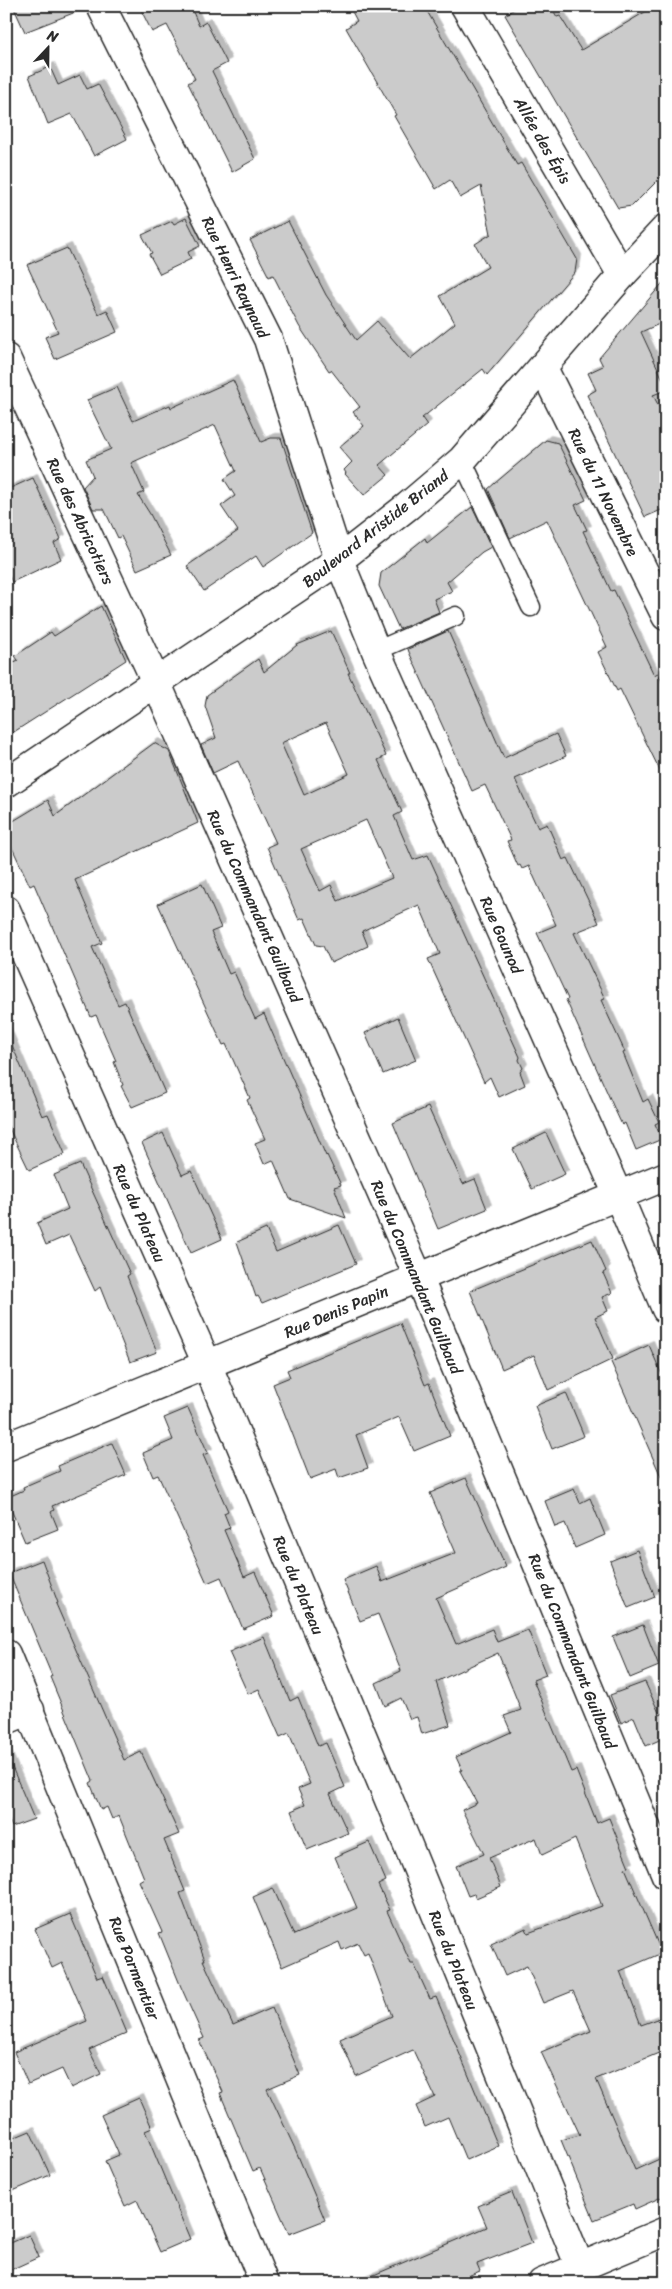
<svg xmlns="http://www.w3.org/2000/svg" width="672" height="2289" font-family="Sriracha,sans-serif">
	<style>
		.building { fill: #cbcbcb; stroke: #2b2b2b; fill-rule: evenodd; filter: url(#shadow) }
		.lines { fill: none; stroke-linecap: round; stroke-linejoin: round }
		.service-casing { stroke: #2b2b2b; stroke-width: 21 }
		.minor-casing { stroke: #2b2b2b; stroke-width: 31 }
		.secondary-casing { stroke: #2b2b2b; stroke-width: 31 }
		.service { stroke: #fff; stroke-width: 18 }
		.minor { stroke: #fff; stroke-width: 28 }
		.secondary { stroke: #fff; stroke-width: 28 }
		.labels { text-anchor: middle; stroke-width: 4; stroke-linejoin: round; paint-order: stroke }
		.street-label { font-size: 16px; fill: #2b2b2b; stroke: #fff }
	</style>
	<defs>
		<filter id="shadow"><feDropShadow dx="4.5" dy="-4.5" stdDeviation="0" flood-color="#0004"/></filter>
	</defs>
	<rect width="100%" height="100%" fill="#fff"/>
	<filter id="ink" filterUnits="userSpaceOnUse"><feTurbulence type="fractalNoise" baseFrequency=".02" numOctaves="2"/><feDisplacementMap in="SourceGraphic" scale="10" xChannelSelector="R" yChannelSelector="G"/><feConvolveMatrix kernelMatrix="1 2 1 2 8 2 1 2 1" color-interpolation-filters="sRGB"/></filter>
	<g filter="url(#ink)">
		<!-- building -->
		<g class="building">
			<polygon points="13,6 86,6 86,8 25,32"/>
			<polygon points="139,6 205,6 193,12 199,26 206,22 227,63 212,71 255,159 232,172 188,83 195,79 167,25 152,32"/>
			<polygon points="349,6 424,6 517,165 521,163 577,259 575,272 487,375 483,369 422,418 427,425 379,465 388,475 364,495 345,474 346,473 344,470 352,462 339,447 364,426 353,412 360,407 331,370 329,371 299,326 273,275 269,277 250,240 288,221 326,295 356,340 377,321 410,359 455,323 440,296 488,267 475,244 491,234 481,186 460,198 450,180 436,189 394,116 396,115 346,28 357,21"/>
			<polygon points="519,6 551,6 557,17 560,16 581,50 655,6 666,6 666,172 632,206 618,208 505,15"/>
			<polygon points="50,67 58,85 80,75 87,89 98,84 127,139 94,156 72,114 48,124 29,76"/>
			<polygon points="186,218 200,246 188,252 191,259 160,274 149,254 152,253 142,235 172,221 174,224"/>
			<polygon points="67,248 98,314 107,310 117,332 55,359 45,337 58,332 27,265"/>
			<polygon points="666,279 666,321 641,332 666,386 666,390 653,395 666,420 666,508 645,517 587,395 596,390 588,373 603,366 599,358"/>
			<polygon points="233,380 261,442 271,438 281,438 312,533 263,567 256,556 204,591 187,566 238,531 221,506 235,496 224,479 236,471 215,425 131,463 144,492 138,495 150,514 171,555 137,570 121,536 118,538 104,509 93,509 83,487 93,476 86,460 111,449 87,400 117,387 133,421 170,405 171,408"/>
			<polygon points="546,440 558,443 586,500 575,505 587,530 583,531 611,591 614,590 654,675 658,673 666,690 666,783 620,689 617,691 598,652 607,647 547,520 510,538 488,489"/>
			<polygon points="33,478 61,539 54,543 61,559 12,582 6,570 6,490"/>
			<polygon points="472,507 491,547 482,552 447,582 452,591 434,599 439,612 399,629 379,586 381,573 425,538 427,543"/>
			<polygon points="101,606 126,660 6,737 6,667 18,660 15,656 51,632 54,636"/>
			<path d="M 331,631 L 350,673 L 348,673 L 386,756 L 378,760 L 402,812 L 394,816 L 413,860 L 428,855 L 520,1057 L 519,1060 L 523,1068 L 520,1072 L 525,1085 L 499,1097 L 490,1077 L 484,1082 L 428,959 L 440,954 L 419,905 L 362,931 L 368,946 L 331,963 L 323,946 L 316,945 L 304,918 L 299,920 L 267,847 L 276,843 L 238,761 L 213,773 L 201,745 L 216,738 L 205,706 L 207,695 L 258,659 L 264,672 L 297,645 ZM 326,723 L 349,774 L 304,795 L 281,743 ZM 366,820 L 392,878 L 338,901 L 331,885 L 320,891 L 301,849 Z"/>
			<polygon points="448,631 504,758 556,734 566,756 515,779 538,828 547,824 563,860 568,858 599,923 574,933 605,999 601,1000 625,1052 623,1053 643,1102 648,1099 659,1122 655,1124 662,1139 636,1150 625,1123 622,1125 615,1110 566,1000 568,999 537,933 556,925 529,866 522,869 520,865 518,866 507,841 511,840 485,785 472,791 409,652 408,649"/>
			<polygon points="154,743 169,751 198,823 75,880 102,943 92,947 118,1005 125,1002 165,1093 132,1107 121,1086 123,1085 114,1062 116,1061 96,1015 91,1017 34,884 30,886 8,839 10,823 48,800 55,816"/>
			<polygon points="202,884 221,928 211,932 229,974 234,972 255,1019 264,1014 326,1156 327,1155 341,1185 334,1187 346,1218 290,1199 273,1160 264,1164 255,1143 265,1139 247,1100 250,1098 226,1044 223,1045 158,904"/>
			<polygon points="398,1017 416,1060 383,1074 365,1033"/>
			<polygon points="6,1031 42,1116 48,1114 65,1154 29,1170 6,1122"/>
			<polygon points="428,1107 463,1184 475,1179 487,1209 438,1229 393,1123"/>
			<polygon points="163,1133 182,1175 191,1171 222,1239 191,1253 142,1143"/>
			<polygon points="546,1133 565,1174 532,1189 513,1149"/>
			<polygon points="80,1164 130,1274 127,1276 157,1352 130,1362 100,1287 95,1291 69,1235 46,1245 37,1223 68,1209 54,1175"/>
			<polygon points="339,1225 356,1264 262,1303 258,1296 256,1297 237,1242 266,1229 276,1252"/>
			<polygon points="592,1240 606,1271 603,1273 612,1293 602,1297 608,1311 595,1317 613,1359 548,1390 534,1355 502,1369 470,1291"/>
			<polygon points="400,1323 425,1385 429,1383 450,1436 414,1451 399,1417 356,1435 368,1468 339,1478 336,1469 310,1479 273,1384 290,1377 287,1370"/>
			<polygon points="649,1345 666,1384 666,1488 611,1362"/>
			<polygon points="566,1393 584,1436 552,1449 535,1406"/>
			<polygon points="188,1408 208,1453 203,1455 228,1511 224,1513 230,1528 224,1530 244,1577 255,1572 274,1616 243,1629 221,1577 207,1583 158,1475 153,1477 143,1453 173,1440 164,1418"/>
			<polygon points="112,1443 126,1475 52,1506 54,1510 51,1512 58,1529 25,1542 6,1498 24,1490 23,1487 60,1471 58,1466"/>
			<polygon points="466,1478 506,1567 436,1598 456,1644 492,1629 497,1642 528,1630 546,1675 533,1680 571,1772 576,1770 597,1823 609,1818 629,1867 625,1868 662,1953 620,1971 641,2025 666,2016 666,2050 596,2079 635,2170 666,2156 666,2195 635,2209 633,2204 594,2220 561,2140 580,2135 541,2052 591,2031 573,1991 543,2003 527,1966 505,1976 491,1944 526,1928 528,1933 602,1906 575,1839 542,1855 536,1838 489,1858 501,1887 476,1898 474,1894 468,1896 456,1866 484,1854 462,1810 477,1803 460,1771 462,1770 456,1757 511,1732 504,1716 521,1710 498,1653 436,1682 450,1725 422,1734 417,1717 410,1719 401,1698 385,1706 376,1683 401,1671 378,1614 360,1621 343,1580 376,1566 382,1582 456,1553 430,1493"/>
			<polygon points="574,1489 580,1503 590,1498 605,1535 575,1548 565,1523 555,1527 545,1501"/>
			<polygon points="637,1550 655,1597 628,1608 610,1561"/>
			<polygon points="42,1560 58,1603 56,1604 124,1760 141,1752 179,1834 164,1840 185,1891 180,1893 205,1960 203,1960 233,2025 272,2008 300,2075 267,2089 296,2151 325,2220 315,2224 289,2234 260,2168 253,2171 220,2093 223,2092 199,2040 204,2038 181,1987 159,1933 162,1932 139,1881 144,1878 119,1816 112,1819 107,1807 101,1810 90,1783 93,1781 50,1677 52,1676 9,1573"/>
			<polygon points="643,1625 659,1666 630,1678 613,1637"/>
			<polygon points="264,1637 290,1701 298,1697 318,1746 326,1743 345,1787 330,1794 348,1833 307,1850 291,1811 305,1805 298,1789 310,1784 289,1733 280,1737 259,1689 248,1694 229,1652"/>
			<polygon points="645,1682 660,1715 666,1712 666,1737 646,1746 634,1717 621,1723 610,1695"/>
			<polygon points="6,1753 34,1819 12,1827 6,1814"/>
			<polygon points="369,1842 386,1881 378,1885 390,1910 387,1911 411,1964 414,1964 430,1999 436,1997 498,2146 466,2160 448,2117 425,2127 416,2106 435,2097 413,2050 356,2076 340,2039 392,2016 368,1953 364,1955 358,1943 342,1950 339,1942 282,1967 253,1897 273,1888 294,1935 357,1908 335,1857"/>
			<polygon points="70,1914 97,1978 103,1976 127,2033 89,2050 101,2074 71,2088 62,2069 28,2084 14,2052 87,2021 62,1963 52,1968 35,1929"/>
			<polygon points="139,2098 152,2128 145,2131 190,2239 160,2252 137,2200 125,2206 105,2161 119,2155 101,2115"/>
			<polygon points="30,2131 50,2175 6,2194 6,2141"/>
			<polygon points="512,2192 532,2243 477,2264 480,2271 451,2283 355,2283 487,2227 478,2206"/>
			<polygon points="29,2235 39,2257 6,2272 6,2245"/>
		</g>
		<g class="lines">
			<!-- service casing -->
			<g class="service-casing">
				<g id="service">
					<polyline points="462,460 531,607"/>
					<polyline points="376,651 456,616"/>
				</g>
			</g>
			<!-- minor casing -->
			<g class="minor-casing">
				<g id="minor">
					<polyline points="101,6 268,339 339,560 376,651 618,1195 666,1309"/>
					<polyline points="465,6 622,275"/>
					<polyline points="6,358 157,684 418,1276 666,1875"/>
					<polyline points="543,368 666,616"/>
					<polyline points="6,910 207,1364 407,1843 580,2267"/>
					<polyline points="6,1447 666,1176"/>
					<polyline points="6,1654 264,2283"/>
					<polyline points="6,1720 30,1710"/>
					<polyline points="542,2283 666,2231"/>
				</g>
			</g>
			<!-- secondary casing -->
			<g class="secondary-casing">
				<polyline id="secondary" points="6,783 339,560 408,506 462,460 622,275 666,228"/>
			</g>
			<!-- service -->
			<use href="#service" class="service"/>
			<!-- minor -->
			<use href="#minor" class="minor"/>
			<!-- secondary -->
			<use href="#secondary" class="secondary"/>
		</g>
	</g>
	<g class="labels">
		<!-- street labels -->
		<g class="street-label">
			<text transform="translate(543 140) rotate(60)" y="6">Allée des Épis</text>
			<text transform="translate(236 277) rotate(64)" y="6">Rue Henri Raynaud</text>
			<text transform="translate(604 492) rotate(64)" y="6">Rue du 11 Novembre</text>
			<text transform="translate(81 521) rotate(65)" y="6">Rue des Abricotiers</text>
			<text transform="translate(375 528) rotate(-38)" y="6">Boulevard Aristide Briand</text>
			<text transform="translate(255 906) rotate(66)" y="6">Rue du Commandant Guilbaud</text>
			<text transform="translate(502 935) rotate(66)" y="6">Rue Gounod</text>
			<text transform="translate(140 1213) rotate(66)" y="6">Rue du Plateau</text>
			<text transform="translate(417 1277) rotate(67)" y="6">Rue du Commandant Guilbaud</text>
			<text transform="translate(336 1311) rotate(-23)" y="6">Rue Denis Papin</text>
			<text transform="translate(299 1585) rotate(67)" y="6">Rue du Plateau</text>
			<text transform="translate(573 1651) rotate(68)" y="6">Rue du Commandant Guilbaud</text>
			<text transform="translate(454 1960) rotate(68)" y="6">Rue du Plateau</text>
			<text transform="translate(135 1968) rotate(68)" y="6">Rue Parmentier</text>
		</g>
	</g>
	<!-- margin -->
	<rect width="672" height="2289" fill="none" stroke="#fff" stroke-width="25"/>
	<rect x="12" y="12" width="647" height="2264" fill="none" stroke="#2b2b2b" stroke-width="2" filter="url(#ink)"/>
	<!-- north arrow -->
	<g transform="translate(48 48) rotate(22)" stroke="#ffffff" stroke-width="4" paint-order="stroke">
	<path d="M0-4L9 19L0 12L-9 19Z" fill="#2b2b2b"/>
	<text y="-8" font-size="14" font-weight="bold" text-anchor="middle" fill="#2b2b2b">N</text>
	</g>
</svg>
